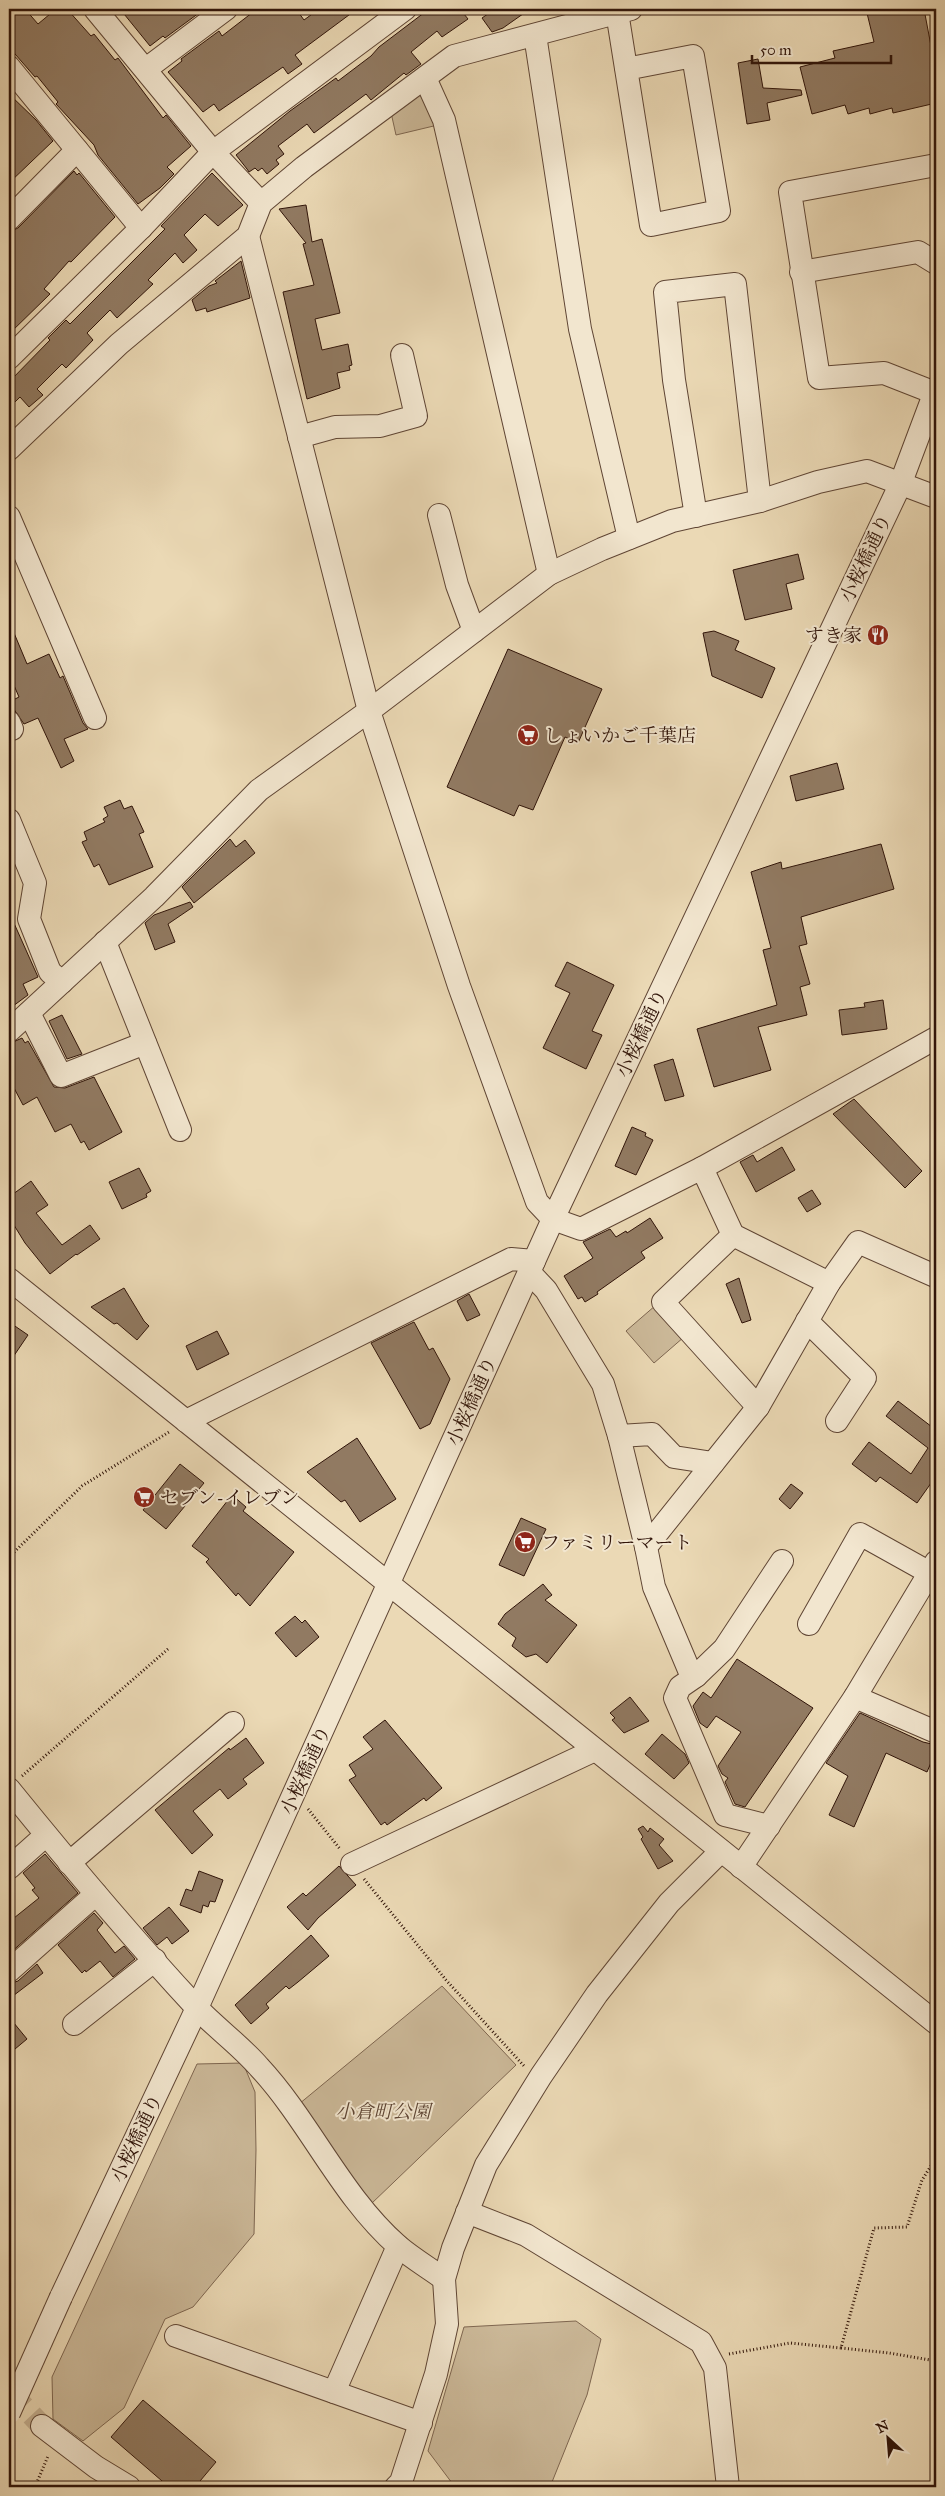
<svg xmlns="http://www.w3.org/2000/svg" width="945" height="2496" font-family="'IM FELL Great Primer','Noto Serif JP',serif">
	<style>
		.green { fill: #cbb898; stroke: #7e6650 }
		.building { fill: #917a62; stroke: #301409 }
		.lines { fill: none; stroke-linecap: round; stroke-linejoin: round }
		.minor-tunnel { stroke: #c6b293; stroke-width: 22; stroke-dasharray: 22 11; stroke-linecap: butt }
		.minor-casing { stroke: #5f4534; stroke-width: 24 }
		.path { stroke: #301409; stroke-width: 3; stroke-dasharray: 1 2.5; stroke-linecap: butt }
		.minor { stroke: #f2e6cf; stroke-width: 22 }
		.minor-bridge-casing { stroke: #5f4534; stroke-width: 24; stroke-linecap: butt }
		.minor-bridge { stroke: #f2e6cf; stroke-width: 22 }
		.labels { text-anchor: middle; stroke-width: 4; stroke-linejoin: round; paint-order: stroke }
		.street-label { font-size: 19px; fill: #301409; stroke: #f2e6cf }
		.poi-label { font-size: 19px; fill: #301409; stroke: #f2e6cf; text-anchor: start }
		.park-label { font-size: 19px; font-style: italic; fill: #5e4534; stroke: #f2e6cf }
	</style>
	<rect width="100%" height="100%" fill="#ebd9b5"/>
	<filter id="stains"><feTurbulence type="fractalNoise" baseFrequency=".004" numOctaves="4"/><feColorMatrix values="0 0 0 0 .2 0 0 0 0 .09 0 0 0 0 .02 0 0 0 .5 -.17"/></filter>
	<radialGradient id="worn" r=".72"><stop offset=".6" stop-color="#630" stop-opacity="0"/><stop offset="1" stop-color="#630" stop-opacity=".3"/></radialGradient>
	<!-- green -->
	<g class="green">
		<polygon points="417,93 428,98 442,124 396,135 390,108"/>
		<polygon points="656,1305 684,1337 654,1363 626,1331"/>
		<polygon points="442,1986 516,2065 371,2204 299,2104"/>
		<polygon points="243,2063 255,2092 256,2150 254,2234 193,2307 165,2319 124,2408 83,2441 53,2419 52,2377 197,2064"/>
		<polygon points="576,2321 601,2339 587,2395 550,2487 455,2487 428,2451 464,2327"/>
	</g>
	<!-- building -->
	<g class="building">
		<polygon points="9,9 25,9 38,24 56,9 67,9 91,36 94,34 115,60 118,58 163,118 166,115 191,146 167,167 174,174 160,188 138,204 98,155 94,145 56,104 58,102 37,76 35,77 9,47"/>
		<polygon points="120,9 202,9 203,10 165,38 163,36 150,46"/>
		<polygon points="257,9 296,9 304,20 319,9 357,9 295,55 302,64 288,74 283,67 219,111 214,104 203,112 168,72 182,61 181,59 219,31 222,36"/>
		<polygon points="429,9 460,9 468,19 442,37 437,31 411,52 421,64 406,75 404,73 371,100 366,94 314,133 307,124 278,146 284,154 276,160 279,164 267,174 262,168 258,171 255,168 249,172 247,169 236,155 290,111 336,78 338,81 371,56 379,47"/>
		<polygon points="495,9 530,9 503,28 492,32 482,18"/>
		<polygon points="866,9 924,9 931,46 936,45 936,103 893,113 892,108 870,114 869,108 848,114 845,105 812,114 800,67 835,58 833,51 874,42"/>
		<polygon points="758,59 763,88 801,90 802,95 767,103 770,120 747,124 738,63"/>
		<polygon points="9,94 36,120 53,141 9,183"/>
		<polygon points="74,171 77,175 79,173 115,217 71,262 69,261 44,289 50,294 9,334 9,232 18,228"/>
		<polygon points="212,173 243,205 218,226 205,214 184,235 197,250 183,263 175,253 148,280 153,284 117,318 110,310 87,333 93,340 66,368 62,364 37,389 43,395 29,407 20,397 9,408 9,382 50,340 48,338 66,320 70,324 165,229 161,226"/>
		<polygon points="306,205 312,242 322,239 340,313 315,319 322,350 348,344 352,365 349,366 350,370 337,373 340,388 307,399 283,292 314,285 303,244 306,243 279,209"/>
		<polygon points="241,261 250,298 207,312 206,308 196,311 192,300 209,286 217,283 215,281"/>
		<polygon points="798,554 804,579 786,584 792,609 745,620 733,570"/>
		<polygon points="9,621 27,664 49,654 60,678 63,676 83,723 88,729 64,739 74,761 61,768 38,718 24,724 9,702 19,697 9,674"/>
		<polygon points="714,631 739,641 735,650 775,668 762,698 712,676 703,633"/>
		<polygon points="508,649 602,689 578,743 565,737 533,810 519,805 514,816 447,787"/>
		<polygon points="837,763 844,789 796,801 790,776"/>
		<polygon points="120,800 124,809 132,806 144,832 139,834 153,867 109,885 99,864 94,867 82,842 87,840 84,832 105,822 103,819 108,816 104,807"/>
		<polygon points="230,839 236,847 245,840 255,853 194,903 182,887"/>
		<polygon points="881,844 894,889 801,917 807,944 799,946 810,984 800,987 807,1015 758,1027 771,1070 714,1087 697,1029 777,1005 763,950 771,948 751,872 781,862 782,869"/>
		<polygon points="190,902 193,907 168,924 175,942 155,950 145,923 154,915"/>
		<polygon points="9,912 38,977 23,984 28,995 9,1009"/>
		<polygon points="567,962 614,985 592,1031 602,1035 586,1069 543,1048 570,993 555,986"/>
		<polygon points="883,1000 887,1029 842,1035 839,1010 865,1007 864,1003"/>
		<polygon points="62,1015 82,1054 67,1059 49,1021"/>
		<polygon points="22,1038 25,1043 28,1041 54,1087 65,1088 94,1077 122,1132 89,1150 84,1141 81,1143 71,1124 55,1132 37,1097 23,1105 14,1088 9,1091 9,1044"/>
		<polygon points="673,1059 684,1096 665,1101 654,1065"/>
		<polygon points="854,1099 922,1171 905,1188 833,1114"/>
		<polygon points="632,1127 646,1133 645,1136 653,1140 636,1175 615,1166"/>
		<polygon points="782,1147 795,1170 756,1192 740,1162 753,1155 757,1162"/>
		<polygon points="139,1168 151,1191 146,1194 147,1197 122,1209 109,1182"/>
		<polygon points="31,1181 48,1205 36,1213 62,1245 90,1225 100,1239 77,1255 76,1254 50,1274 25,1243 9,1217 9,1197"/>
		<polygon points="812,1190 821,1204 807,1212 798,1198"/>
		<polygon points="650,1218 663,1238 641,1252 645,1258 597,1292 598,1294 585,1302 582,1297 578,1299 564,1276 593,1258 583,1242 610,1229 616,1237 626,1231 627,1233"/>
		<polygon points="739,1278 751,1320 742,1323 726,1284"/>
		<polygon points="124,1288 144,1321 149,1326 137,1340 117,1323 114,1324 91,1307"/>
		<polygon points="469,1294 480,1315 467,1321 457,1301"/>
		<polygon points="9,1322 28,1335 9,1363"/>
		<polygon points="414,1322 429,1350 433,1348 450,1379 430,1424 420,1429 371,1343"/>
		<polygon points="217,1331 229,1354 197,1370 186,1346"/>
		<polygon points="898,1401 936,1430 936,1476 917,1503 880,1477 876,1482 852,1464 869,1442 911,1474 928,1448 886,1416"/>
		<polygon points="357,1438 396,1499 360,1522 345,1500 341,1502 307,1472"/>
		<polygon points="180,1464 204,1483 166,1529 143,1510"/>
		<polygon points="791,1484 803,1493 790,1509 779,1499"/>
		<polygon points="232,1495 246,1507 243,1511 294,1552 250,1606 238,1593 236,1596 206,1562 209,1559 192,1546"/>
		<polygon points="521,1518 546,1529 524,1576 499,1565"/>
		<polygon points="543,1584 552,1595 545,1600 577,1625 547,1663 536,1654 526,1657 512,1646 516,1638 498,1624 505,1614"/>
		<polygon points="295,1616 302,1623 305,1620 319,1637 296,1657 275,1633"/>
		<polygon points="737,1659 813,1708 745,1807 735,1804 725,1782 728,1778 722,1774 718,1766 741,1732 716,1716 707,1728 700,1723 693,1706 703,1692 711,1698"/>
		<polygon points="630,1697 649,1721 624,1733 612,1720 615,1718 610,1713"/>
		<polygon points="860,1713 923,1742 936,1745 936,1751 927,1772 886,1753 854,1827 829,1815 848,1776 826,1763"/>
		<polygon points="385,1720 442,1788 426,1801 424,1798 387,1825 385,1822 381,1825 349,1780 356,1776 349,1765 373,1749 363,1737"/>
		<polygon points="662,1734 685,1754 689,1763 674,1779 645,1754"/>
		<polygon points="246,1738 264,1763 243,1779 247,1784 228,1799 220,1789 193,1811 213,1835 192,1854 155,1810 229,1748 230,1750"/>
		<polygon points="643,1826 648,1832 650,1828 664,1839 659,1845 673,1861 658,1869 641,1839 643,1837 638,1829"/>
		<polygon points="45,1854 78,1893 9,1954 9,1922 39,1898 32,1890 35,1888 23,1873"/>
		<polygon points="339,1866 356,1885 318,1918 308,1930 287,1907 303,1893 306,1896"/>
		<polygon points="199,1871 223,1880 215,1902 210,1901 208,1907 203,1905 201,1913 180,1905 186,1889 192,1891"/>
		<polygon points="169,1907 189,1931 172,1944 167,1937 157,1945 143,1928"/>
		<polygon points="94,1913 103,1923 97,1930 115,1953 124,1946 135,1959 113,1977 100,1961 86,1972 85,1970 82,1973 58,1945"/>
		<polygon points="311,1935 329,1956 298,1982 289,1989 286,1986 266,2004 269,2008 251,2024 235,2005"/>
		<polygon points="37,1964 43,1973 9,1999 9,1984 18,1981"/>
		<polygon points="9,2017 27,2039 9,2054"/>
		<polygon points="143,2400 216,2462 195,2487 169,2487 111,2437"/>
	</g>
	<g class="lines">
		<!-- minor-tunnel -->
		<polyline class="minor-tunnel" points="9,2391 42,2426"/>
		<!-- minor casing -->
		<g class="minor-casing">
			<g id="minor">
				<polyline points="95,9 213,152 261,203"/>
				<polyline points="617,12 651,225 719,211 693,56 626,69"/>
				<polyline points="535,35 580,329 629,538"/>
				<polyline points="9,67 141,228"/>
				<polyline points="146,69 226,9"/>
				<polyline points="425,78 444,120 549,574"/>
				<polyline points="9,219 77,150"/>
				<polyline points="248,236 369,711 459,986 537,1202 553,1219 581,1229 702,1168 733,1235 829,1283"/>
				<polyline points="801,272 918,252 936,263"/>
				<polyline points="9,358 141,228 213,152 405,9"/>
				<polyline points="935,393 884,373 819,378 790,192 936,165"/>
				<polyline points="299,437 335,427 380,426 416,416 402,355"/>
				<polyline points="9,449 119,344 248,236 261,203 304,167 454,56 631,9"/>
				<polyline points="439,515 457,585 474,631"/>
				<polyline points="696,516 674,380 665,292 735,284 760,501"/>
				<polyline points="9,517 95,718"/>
				<polyline points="9,722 12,729"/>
				<polyline points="9,820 35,883 29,919 50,972 62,982"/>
				<polyline points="105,942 180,1130"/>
				<polyline points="29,1013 61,1076 145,1043"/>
				<polyline points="9,1031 154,897 259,790 369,711 549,574 602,549 672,521 760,501 818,482 867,471 936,497"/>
				<polyline points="702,1168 936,1038"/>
				<polyline points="733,1235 663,1302 758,1407"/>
				<polyline points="529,1272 546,1290 603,1384 619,1436"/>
				<polyline points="9,1279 936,2023"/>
				<polyline points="807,1321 865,1378 837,1421"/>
				<polyline points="186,1421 511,1259 534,1261"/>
				<polyline points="646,1547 619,1436 652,1434 674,1457 713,1463"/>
				<polyline points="782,1561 724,1649 696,1676 689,1670 654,1587 646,1547 758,1407 829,1283 858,1242 935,1276"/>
				<polyline points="809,1624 860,1534 930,1573"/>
				<polyline points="696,1676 680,1687 675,1698 725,1815 769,1826"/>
				<polyline points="855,1697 936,1732"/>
				<path d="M 9,1789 C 69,1863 131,1937 196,2007 C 216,2028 240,2045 259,2067 C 310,2122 341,2196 398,2246 C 412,2258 429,2268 444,2279"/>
				<polyline points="69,1863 233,1723"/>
				<polyline points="352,1864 595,1750"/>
				<polyline points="741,1867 855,1697 936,1562"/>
				<polyline points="9,1868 46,1835"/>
				<polyline points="9,1971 96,1894"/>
				<polyline points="74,2024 155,1960"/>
				<polyline points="467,2212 526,2235 701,2342 715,2368 728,2487"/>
				<polyline points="61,2297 197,2008 553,1219 900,485 936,389"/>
				<polyline points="176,2336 421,2423"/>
				<polyline points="334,2392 398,2246"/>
				<polyline points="42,2426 96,2467 129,2487"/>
				<polyline points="396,2487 401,2482 436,2374 447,2324 444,2279 453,2248 486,2165 541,2076 597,1994 669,1903 721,1851"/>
			</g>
		</g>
		<!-- path -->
		<g class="path">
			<polyline points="9,1557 82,1486 169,1432"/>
			<polyline points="22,1776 168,1649"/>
			<polyline points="308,1809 340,1849"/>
			<polyline points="364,1879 446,1980 524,2066"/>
			<polyline points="841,2348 889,2353 936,2361"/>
			<polyline points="729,2354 790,2343 841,2348 874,2228 907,2227 922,2180 936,2158"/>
			<polyline points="35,2487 48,2456"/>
		</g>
		<!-- minor -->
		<use href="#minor" class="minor"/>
		<!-- minor-bridge casing -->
		<g class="minor-bridge-casing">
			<polyline id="minor-bridge" points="9,2413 61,2297"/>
		</g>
		<!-- minor-bridge -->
		<use href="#minor-bridge" class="minor-bridge"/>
	</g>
	<!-- icons -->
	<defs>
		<g id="restaurant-disc" transform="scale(1.125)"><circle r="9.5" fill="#8f2418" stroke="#f2e6cf"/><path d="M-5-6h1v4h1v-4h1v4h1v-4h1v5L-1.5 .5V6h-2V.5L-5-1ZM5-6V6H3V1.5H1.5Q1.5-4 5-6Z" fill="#fff"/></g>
		<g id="supermarket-disc" transform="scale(1.125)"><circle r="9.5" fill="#8f2418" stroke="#f2e6cf"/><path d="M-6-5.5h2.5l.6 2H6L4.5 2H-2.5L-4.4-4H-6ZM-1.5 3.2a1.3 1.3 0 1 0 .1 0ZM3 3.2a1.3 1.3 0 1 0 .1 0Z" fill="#fff"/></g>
	</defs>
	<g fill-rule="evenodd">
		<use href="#restaurant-disc" x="878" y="635"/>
		<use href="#supermarket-disc" x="528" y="735"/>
		<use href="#supermarket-disc" x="144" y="1497"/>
		<use href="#supermarket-disc" x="525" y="1542"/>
	</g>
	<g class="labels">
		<!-- street labels -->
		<g class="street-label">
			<text transform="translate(865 558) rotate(-65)" y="7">小桜橋通り</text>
			<text transform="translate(641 1033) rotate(-65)" y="7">小桜橋通り</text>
			<text transform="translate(471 1401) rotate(-66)" y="7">小桜橋通り</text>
			<text transform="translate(305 1770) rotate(-66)" y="7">小桜橋通り</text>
			<text transform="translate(136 2138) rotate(-65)" y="7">小桜橋通り</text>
		</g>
		<!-- poi labels -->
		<g class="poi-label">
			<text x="862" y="642" text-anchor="end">すき家</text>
			<text x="544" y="742">しょいかご千葉店</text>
			<text x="160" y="1504">セブン-イレブン</text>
			<text x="541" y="1549">ファミリーマート</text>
		</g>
		<!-- park labels -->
		<g class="park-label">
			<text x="383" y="2118">小倉町公園</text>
		</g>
	</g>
	<!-- margin -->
	<rect width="945" height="2496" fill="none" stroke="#ebd9b5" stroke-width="30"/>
	<rect x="10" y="10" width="925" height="2476" fill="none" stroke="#301409" stroke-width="2.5"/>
	<rect x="15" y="15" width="915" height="2466" fill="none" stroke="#301409"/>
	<!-- north arrow -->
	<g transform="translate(888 2438) rotate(334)" stroke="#f2e6cf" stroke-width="4" paint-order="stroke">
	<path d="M0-4L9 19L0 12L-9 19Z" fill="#301409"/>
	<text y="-8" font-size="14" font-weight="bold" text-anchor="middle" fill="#301409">N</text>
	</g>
	<!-- scale -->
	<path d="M752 55v8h139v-8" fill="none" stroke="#301409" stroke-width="2.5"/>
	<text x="760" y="55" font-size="15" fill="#301409" stroke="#f2e6cf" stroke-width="4" paint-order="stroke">50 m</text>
	<rect width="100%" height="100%" filter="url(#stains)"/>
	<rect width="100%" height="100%" fill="url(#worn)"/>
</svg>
